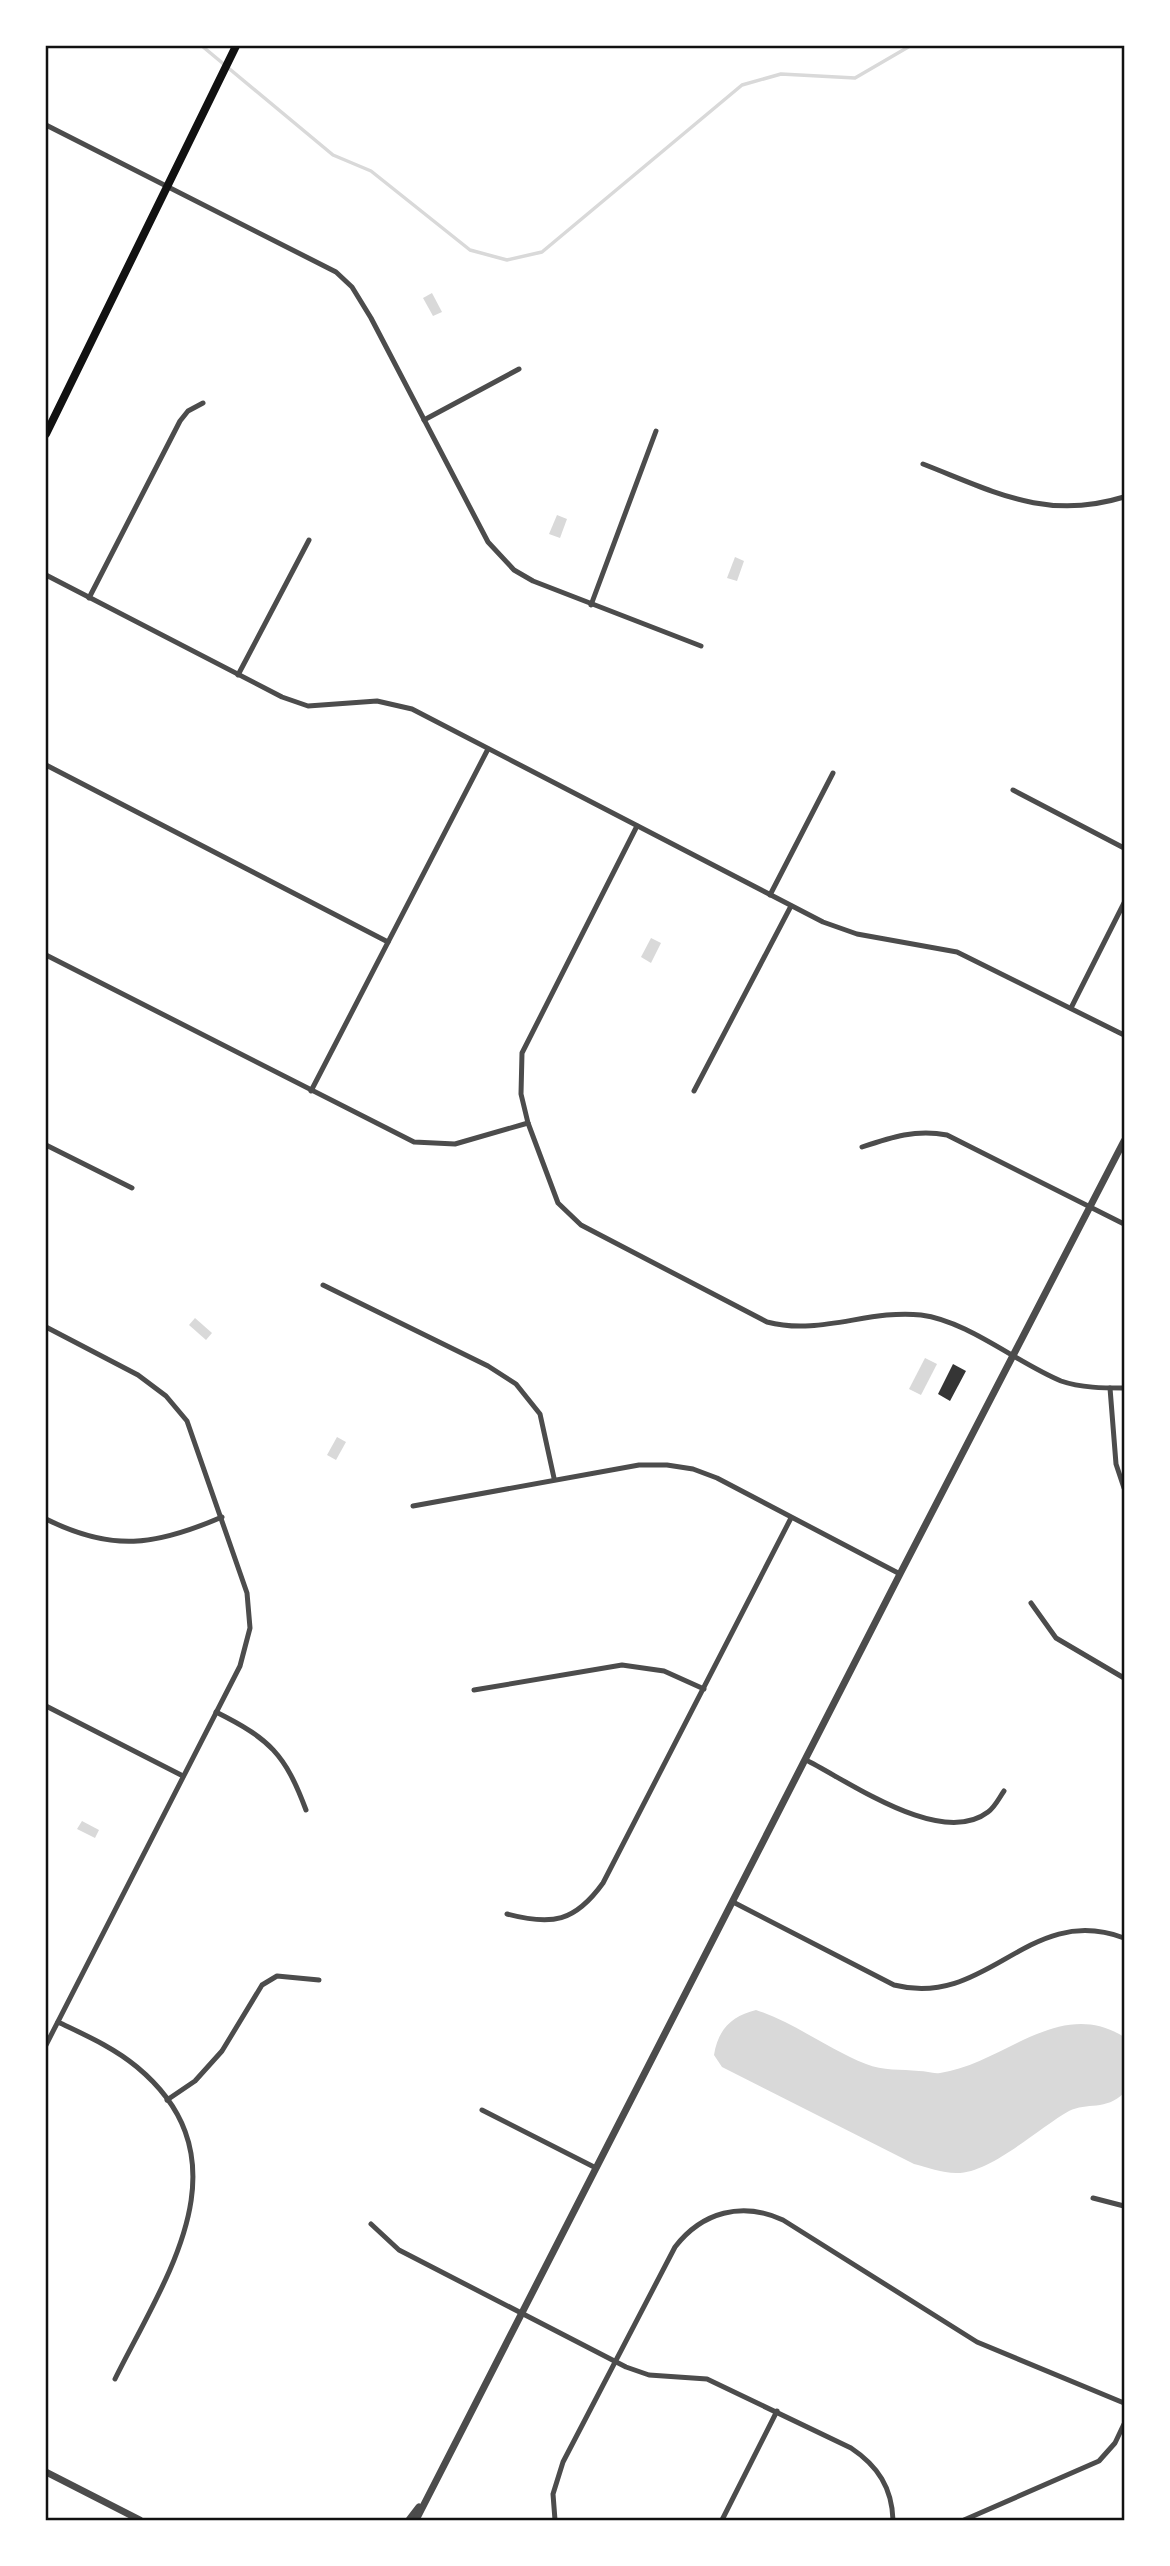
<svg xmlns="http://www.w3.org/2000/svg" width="1170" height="2566" font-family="Raleway,sans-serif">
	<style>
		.water { fill: #d9d9d9 }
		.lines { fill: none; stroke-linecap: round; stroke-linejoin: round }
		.stream { stroke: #d9d9d9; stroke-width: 3.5 }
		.building { fill: #353535 }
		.minor { stroke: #4c4c4c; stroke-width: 5 }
		.tertiary { stroke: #4c4c4c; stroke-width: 7 }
		.secondary { stroke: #111; stroke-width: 8 }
		.neatline { fill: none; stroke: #111; stroke-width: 2.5 }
	</style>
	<rect width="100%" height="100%" fill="#fff"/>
	<!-- water -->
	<g class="water">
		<polygon points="432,293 442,312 433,316 423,298"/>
		<polygon points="557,515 567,519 560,538 549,534"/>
		<polygon points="735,557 744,561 737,581 727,578"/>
		<polygon points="651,938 661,943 651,963 641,957"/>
		<polygon points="195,1318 212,1333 206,1340 189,1325"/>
		<polygon points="925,1358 937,1364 921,1395 909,1389"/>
		<polygon points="337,1437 346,1442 336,1460 327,1455"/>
		<polygon points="82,1821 99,1830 95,1838 77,1829"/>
		<path d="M 756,2010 C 795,2023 828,2049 866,2064 C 883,2071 901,2069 919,2071 C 926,2071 933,2074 940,2073 C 1003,2064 1060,1996 1124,2037 L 1124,2093 C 1106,2111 1087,2102 1069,2111 C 1040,2127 990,2174 956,2173 C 942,2173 927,2167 914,2164 L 722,2067 L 714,2055 C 718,2029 732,2016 756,2010 Z"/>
	</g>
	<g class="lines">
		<!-- stream -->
		<polyline class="stream" points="202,46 333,155 371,171 470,250 507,260 542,252 742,85 781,74 855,78 910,46"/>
	</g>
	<!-- building -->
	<polygon class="building" points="953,1364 966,1371 950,1401 938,1394"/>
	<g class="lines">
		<!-- minor -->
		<g class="minor">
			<polyline points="46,125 336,272 352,287 371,318 488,542 514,570 533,581 701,646"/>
			<polyline points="424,420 519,369"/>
			<path d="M 923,464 C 995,492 1046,521 1124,497"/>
			<polyline points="46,575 282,697 308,706 377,701 412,709 823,922 857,934 957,952 1124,1035"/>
			<polyline points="89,598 180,421 188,411 203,403"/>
			<polyline points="591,605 656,431"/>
			<polyline points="238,675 309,540"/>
			<polyline points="46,765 388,942"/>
			<polyline points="1013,790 1124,848"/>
			<path d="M 637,826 L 522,1053 L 521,1094 L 528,1123 L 558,1203 L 581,1225 L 767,1322 C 820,1336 869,1309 921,1315 C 968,1321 1017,1363 1061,1381 C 1081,1388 1104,1388 1124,1388"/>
			<polyline points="770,895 833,773"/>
			<polyline points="46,955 414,1142 455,1144 528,1123"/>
			<polyline points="1071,1008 1124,903"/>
			<polyline points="311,1091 488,749"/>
			<polyline points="694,1091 791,906"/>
			<polyline points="46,1145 132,1188"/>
			<path d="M 862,1147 C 892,1137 916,1129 947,1135 L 1124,1224"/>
			<polyline points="323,1285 488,1366 516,1384 540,1414 554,1478"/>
			<polyline points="46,1327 138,1375 166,1396 187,1421 247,1593 250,1628 240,1666 46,2045"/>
			<polyline points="1110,1388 1116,1464 1124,1488"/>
			<polyline points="413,1506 639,1465 667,1465 693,1469 717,1478 900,1574"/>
			<path d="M 46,1519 C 112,1552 155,1546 222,1517"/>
			<polyline points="1031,1603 1056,1638 1124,1678"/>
			<polyline points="474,1690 622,1665 664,1671 704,1689"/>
			<polyline points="46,1706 183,1776"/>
			<path d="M 216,1712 C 270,1739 285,1754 306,1810"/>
			<path d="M 806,1760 C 850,1782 941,1848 988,1812 C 995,1807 999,1798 1004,1791"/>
			<path d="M 733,1902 L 894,1985 C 989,2009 1028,1902 1124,1938"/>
			<path d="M 507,1914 C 552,1926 575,1922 603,1883 L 791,1518"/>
			<path d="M 58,2022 C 85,2035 113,2047 137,2067 C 250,2161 165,2278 115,2379"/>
			<polyline points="167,2100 195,2081 222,2051 262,1985 277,1976 319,1980"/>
			<polyline points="482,2110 596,2168"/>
			<polyline points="1093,2198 1124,2206"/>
			<path d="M 371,2224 L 399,2250 L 626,2367 L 649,2375 L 707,2379 L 851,2448 C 878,2466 892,2488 893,2520"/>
			<path d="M 555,2520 L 553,2494 L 563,2462 L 675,2247 C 702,2212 742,2201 783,2220 L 977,2342 L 1124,2403"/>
			<polyline points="722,2520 777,2411"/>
			<polyline points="964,2520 1099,2461 1115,2443 1124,2424"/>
		</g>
		<!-- tertiary -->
		<g class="tertiary">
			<polyline points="46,2472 140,2520"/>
			<polyline points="409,2520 419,2507"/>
			<polyline points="416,2520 900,1574 1124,1141"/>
		</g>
		<!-- secondary -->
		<polyline class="secondary" points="46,434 236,46"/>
	</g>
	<!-- border -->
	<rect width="1170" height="2566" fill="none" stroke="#ffffff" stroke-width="94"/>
	<rect x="47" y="47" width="1076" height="2472" class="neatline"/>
</svg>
